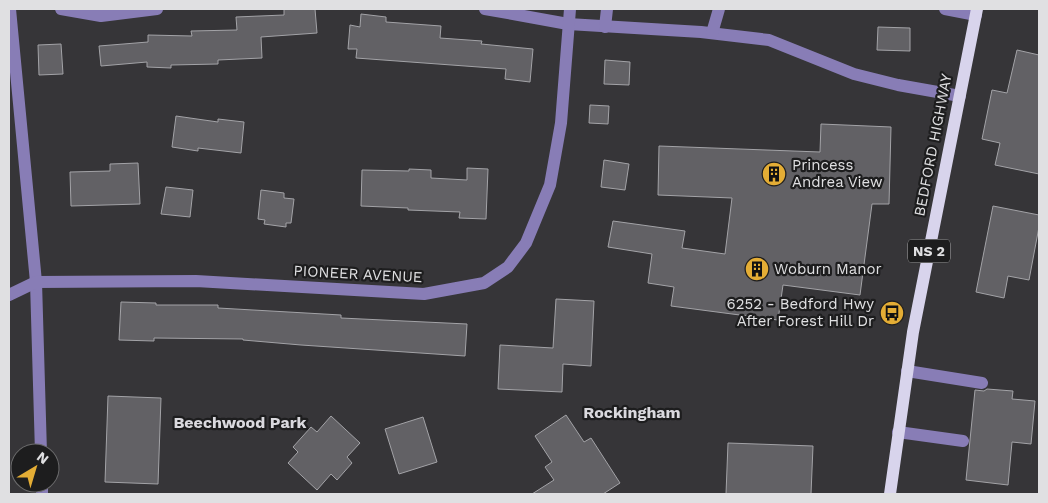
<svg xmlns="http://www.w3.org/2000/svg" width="1048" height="503" font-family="'Work Sans',sans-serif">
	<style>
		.building { fill: #626165; stroke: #a3a3a7 }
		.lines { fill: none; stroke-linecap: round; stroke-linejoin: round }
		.minor { stroke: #887db6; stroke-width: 12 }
		.major { stroke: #d8d4ec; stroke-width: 12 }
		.labels { text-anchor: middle; stroke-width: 4.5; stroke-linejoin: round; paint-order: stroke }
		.shield { fill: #1d1d1e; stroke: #a6a6a7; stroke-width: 1 }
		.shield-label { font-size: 14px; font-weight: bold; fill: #e0e0e2 }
		.street-label { font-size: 15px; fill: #e0e0e2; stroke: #1d1d1e }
		.poi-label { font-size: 15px; fill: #e0e0e2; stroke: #1d1d1e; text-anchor: start }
		.neighbourhood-label { font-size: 16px; font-weight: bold; fill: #dad9de; stroke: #1d1d1e }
	</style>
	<rect width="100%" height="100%" fill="#363538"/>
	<!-- building -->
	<g class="building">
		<polygon points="284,9 315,9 317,33 261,37 262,58 218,60 218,64 171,65 171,68 147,67 147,62 101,66 99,46 148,42 148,35 192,36 191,31 237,30 236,17 284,15"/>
		<polygon points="361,14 386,17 386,22 441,26 440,38 482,41 481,44 533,49 530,82 505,79 506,69 356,58 357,49 348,49 350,25 360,27"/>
		<polygon points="878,27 910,28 910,51 877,50"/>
		<polygon points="61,44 63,74 39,75 38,45"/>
		<polygon points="1017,50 1039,55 1039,174 995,165 1000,143 982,139 992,90 1007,93"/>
		<polygon points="605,60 630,62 629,85 604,84"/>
		<polygon points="590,105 609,106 608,124 589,123"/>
		<polygon points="176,116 218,122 218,119 244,122 241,153 198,148 198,151 172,147"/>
		<polygon points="821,124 891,127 889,204 872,204 860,295 783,285 778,320 671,306 674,287 648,283 652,254 608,247 613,221 685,231 682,248 725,254 732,198 658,195 659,146 820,152"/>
		<polygon points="604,160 629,164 625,190 601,187"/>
		<polygon points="138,163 140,204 71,206 70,172 110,171 110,164"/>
		<polygon points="467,168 488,169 486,219 459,218 460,212 408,210 408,208 361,206 362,170 409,171 409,169 431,170 431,178 467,180"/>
		<polygon points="166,187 193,190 190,217 161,214"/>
		<polygon points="261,190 284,193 284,198 294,199 291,223 286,223 286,227 264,224 265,220 258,219"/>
		<polygon points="993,206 1039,215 1039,227 1029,280 1008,276 1004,298 976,292"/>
		<polygon points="556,299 594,301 591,366 563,364 562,392 498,389 500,345 553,348"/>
		<polygon points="121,302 156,303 156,305 218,305 218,308 341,315 341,318 467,324 465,356 301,345 243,340 243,339 154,338 154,341 119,340"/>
		<polygon points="987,389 1013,391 1012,399 1035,401 1031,444 1012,442 1008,485 966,480 975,390 984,391"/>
		<polygon points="108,396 161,398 158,484 105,482"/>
		<polygon points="566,415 584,442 591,438 620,483 603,494 532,494 554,480 545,467 552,462 535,436"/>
		<polygon points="331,416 360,443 347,457 352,463 337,480 331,474 317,490 288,463 298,452 293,447 311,427 317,432"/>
		<polygon points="423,417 437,462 399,474 385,429"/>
		<polygon points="728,443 813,446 811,494 726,494"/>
	</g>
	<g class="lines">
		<!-- minor -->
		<g class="minor">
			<polyline points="10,9 36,282 41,453"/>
			<polyline points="61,9 101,16 157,9"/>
			<polyline points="485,9 568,24 701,32 769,40 854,74 898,85 960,96"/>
			<polyline points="945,9 976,15"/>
			<polyline points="605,27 607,9"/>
			<polyline points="712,33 719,9"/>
			<polyline points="9,295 36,282 196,281 424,294 484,283 508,267 526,243 550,185 561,123 570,9"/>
			<polyline points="907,371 982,383"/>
			<polyline points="898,432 963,441"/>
			<polyline points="42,483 42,494"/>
		</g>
		<!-- major -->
		<polyline class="major" points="890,494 913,332 977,9"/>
	</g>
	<!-- icons -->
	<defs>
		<g id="building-disc" transform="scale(1.25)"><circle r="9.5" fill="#e4ad35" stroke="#1d1d1e"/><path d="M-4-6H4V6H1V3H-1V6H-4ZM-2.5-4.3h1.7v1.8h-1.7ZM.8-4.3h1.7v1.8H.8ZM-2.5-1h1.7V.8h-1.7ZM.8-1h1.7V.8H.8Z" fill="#111"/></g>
		<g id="bus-disc" transform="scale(1.25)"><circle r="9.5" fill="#e4ad35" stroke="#1d1d1e"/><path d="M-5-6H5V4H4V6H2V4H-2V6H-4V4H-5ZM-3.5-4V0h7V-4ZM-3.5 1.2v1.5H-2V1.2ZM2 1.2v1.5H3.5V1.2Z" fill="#111"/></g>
	</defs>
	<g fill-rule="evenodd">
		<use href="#building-disc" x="774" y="174"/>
		<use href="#building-disc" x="757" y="269"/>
		<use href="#bus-disc" x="892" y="313"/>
	</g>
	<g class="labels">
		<!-- shield labels -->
		<rect class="shield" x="908" y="239.5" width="42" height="23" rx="4"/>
		<g class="shield-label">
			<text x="929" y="256">NS 2</text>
		</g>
		<!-- street labels -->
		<g class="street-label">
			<text transform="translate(933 145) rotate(-79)" y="5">BEDFORD HIGHWAY</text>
			<text transform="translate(358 274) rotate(3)" y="5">PIONEER AVENUE</text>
		</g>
		<!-- poi labels -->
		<g class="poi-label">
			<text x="792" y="170">Princess<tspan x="792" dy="17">Andrea View</tspan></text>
			<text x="774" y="274">Woburn Manor</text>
			<text x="874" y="309" text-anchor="end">6252 - Bedford Hwy<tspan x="874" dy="17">After Forest Hill Dr</tspan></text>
		</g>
		<!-- neighbourhood labels -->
		<g class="neighbourhood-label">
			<text x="632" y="418">Rockingham</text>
			<text x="240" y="428">Beechwood Park</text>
		</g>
	</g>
	<!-- border -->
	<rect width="1048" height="503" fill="none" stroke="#e0e0e2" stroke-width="20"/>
	<!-- north arrow -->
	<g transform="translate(35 468) rotate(38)"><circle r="24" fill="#1d1d1e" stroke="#6b6b6c"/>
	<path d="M0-4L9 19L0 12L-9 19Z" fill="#e4ad35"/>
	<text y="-8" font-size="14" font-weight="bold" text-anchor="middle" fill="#e0e0e2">N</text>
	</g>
</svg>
